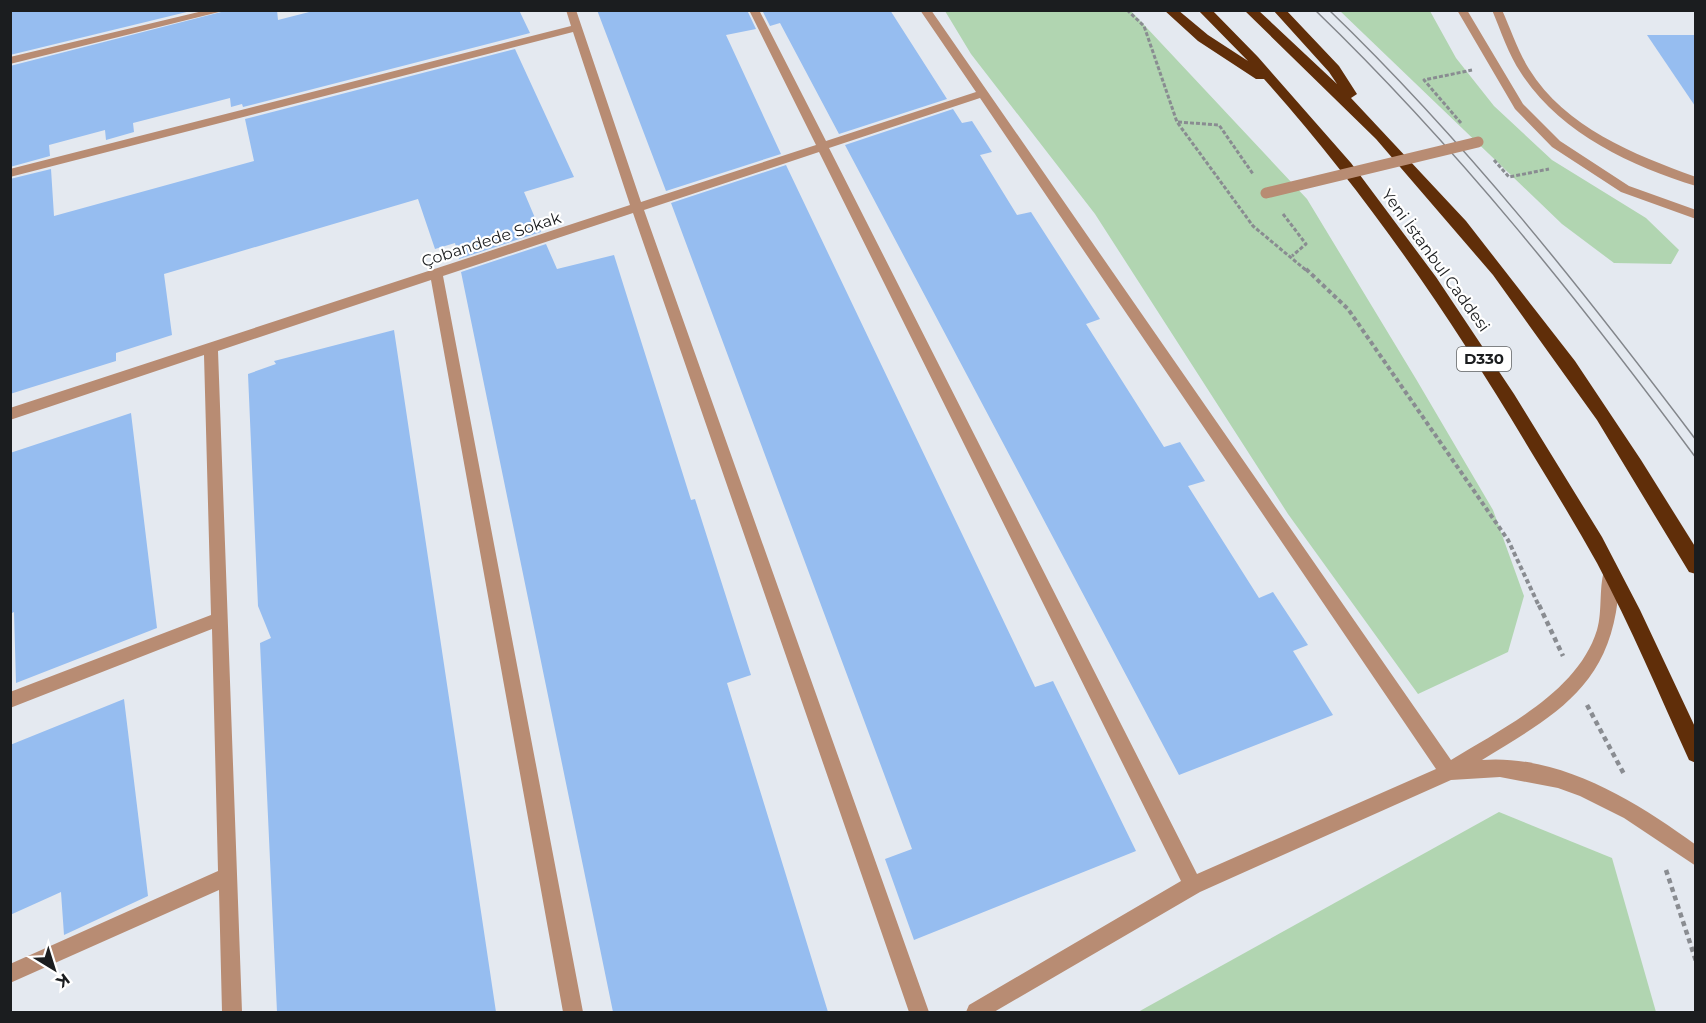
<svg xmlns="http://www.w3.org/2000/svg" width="1706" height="1023" font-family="Montserrat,sans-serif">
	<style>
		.green { fill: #b1d5b1 }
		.building { fill: #96bdf0 }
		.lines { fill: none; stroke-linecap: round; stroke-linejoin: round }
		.path-far2 { stroke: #898c91; stroke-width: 3; stroke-dasharray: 4 2; stroke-linecap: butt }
		.path-far1 { stroke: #898c91; stroke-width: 4; stroke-dasharray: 4.5 3; stroke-linecap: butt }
		.path { stroke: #898c91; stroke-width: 4.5; stroke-dasharray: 5 4; stroke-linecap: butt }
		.minor { fill: #b88c73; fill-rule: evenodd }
		.highway { fill: #602e09; fill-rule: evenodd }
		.tram { stroke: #83868b; stroke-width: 1.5 }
		.minor-bridge { stroke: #b88c73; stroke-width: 11 }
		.labels { text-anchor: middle; stroke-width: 4.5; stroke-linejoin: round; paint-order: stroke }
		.shield { fill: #fff; stroke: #5f6162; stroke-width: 1.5 }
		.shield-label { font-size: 15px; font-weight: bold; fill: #1b1d1f }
		.street-label { font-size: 16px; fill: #1b1d1f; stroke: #fff }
	</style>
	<rect width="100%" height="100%" fill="#e4e9f0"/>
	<!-- green -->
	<g class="green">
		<polygon points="945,11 1131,11 1307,199 1416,379 1493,510 1524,596 1508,652 1418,694 1288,514 1095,214 971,54"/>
		<polygon points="1340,11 1430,11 1456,58 1494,106 1552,160 1646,218 1679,250 1671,264 1614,263 1562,224"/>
		<polygon points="1499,812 1612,858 1656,1012 1138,1012"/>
	</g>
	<!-- building -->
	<g class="building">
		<polygon points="10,10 195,10 10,55"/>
		<polygon points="229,10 277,10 278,20 317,10 519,10 530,33 243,107 242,104 231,107 230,98 133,123 134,132 106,140 105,130 49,145 50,156 10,167 10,66"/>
		<polygon points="597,10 747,10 756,29 726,35 781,154 666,191"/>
		<polygon points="762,10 890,10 947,99 839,134 780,23 770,26"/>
		<polygon points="1647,35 1695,35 1695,106"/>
		<polygon points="515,49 574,177 524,192 541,232 459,259 455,243 435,249 418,199 164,274 172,335 116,353 116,361 10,394 10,179 51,169 54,216 254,161 245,119"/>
		<polygon points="953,109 962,123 972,121 992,152 980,155 1017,215 1031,212 1100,319 1086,324 1164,447 1180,442 1205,481 1188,486 1259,598 1273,592 1308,645 1293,651 1333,715 1179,775 845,145"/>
		<polygon points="786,165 1035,687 1053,681 1136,851 914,940 885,859 912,849 671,203"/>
		<polygon points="546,244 557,269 614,255 691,500 695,499 751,675 727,683 828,1012 613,1012 461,272"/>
		<polygon points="394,330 496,1012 277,1012 260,643 271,638 258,606 248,374 276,364 274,361"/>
		<polygon points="131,413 157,628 16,683 14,612 10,614 10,453"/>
		<polygon points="124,699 148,896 64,935 61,892 10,915 10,745"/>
	</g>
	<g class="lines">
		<!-- path-far2 -->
		<g class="path-far2">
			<polyline points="1127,10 1144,26 1177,122 1253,226 1307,271"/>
			<polyline points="1178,122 1219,125 1253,174"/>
			<polyline points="1461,123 1424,80 1472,70"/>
			<polyline points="1494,160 1509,177 1549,169"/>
			<polyline points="1283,214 1306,244 1292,256"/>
		</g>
		<!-- path-far1 -->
		<polyline class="path-far1" points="1306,269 1348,309 1508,540 1539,606"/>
		<!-- path -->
		<g class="path">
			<polyline points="1539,605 1563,656"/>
			<polyline points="1587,705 1625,776"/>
			<polyline points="1666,870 1696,961"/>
		</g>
		<!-- minor -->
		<g class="minor">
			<polygon points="207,10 227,10 10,64 10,57"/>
			<path d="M 566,10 L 576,10 L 641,202 L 816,145 L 749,10 L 759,10 L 826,141 L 976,92 L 920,10 L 931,10 L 1451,760 C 1503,728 1578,692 1597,630 C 1603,611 1598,583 1606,566 L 1611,564 L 1616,566 C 1622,578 1618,599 1616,612 C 1602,693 1546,720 1482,760 C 1560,754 1636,801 1696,845 L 1696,866 L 1624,818 L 1580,796 L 1558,788 L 1500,777 L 1451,780 L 1200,892 L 994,1012 L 966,1012 L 969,1005 L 1181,881 L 819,152 L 644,210 L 929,1012 L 909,1012 L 633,213 L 443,276 L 583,1012 L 563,1012 L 431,280 L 218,351 L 242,1012 L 222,1012 L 219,890 L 10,983 L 10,964 L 218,871 L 212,629 L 10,708 L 10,692 L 211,615 L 204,355 L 10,420 L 10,408 L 630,205 L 573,32 L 10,177 L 10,169 L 571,26 ZM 980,98 L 1436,769 L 1197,874 L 829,148 Z"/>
			<polygon points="1457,10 1467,10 1523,104 1560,141 1629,186 1696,210 1696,219 1621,192 1552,147 1515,109"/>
			<path d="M 1492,10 L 1502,10 C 1511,30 1518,51 1529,69 C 1566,128 1633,154 1696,177 L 1696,186 C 1630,166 1559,132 1521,73 C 1508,54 1501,31 1492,10 Z"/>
		</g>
		<!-- highway -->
		<g class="highway">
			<path d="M 1164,10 L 1178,10 L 1208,35 L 1248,61 L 1198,10 L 1212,10 L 1258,57 L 1351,163 L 1436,277 L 1514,394 L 1602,537 L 1640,610 L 1696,729 L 1696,763 L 1689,760 C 1659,694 1631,627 1597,563 C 1576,525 1553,488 1530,450 C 1452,319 1366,193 1264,79 L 1256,79 L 1198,41 Z"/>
			<polygon points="1244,10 1258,10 1337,84 1329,72 1273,10 1286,10 1339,66 1357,94 1351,98 1466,221 1575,361 1641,460 1696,548 1696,574 1689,572 1597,420 1493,275 1376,139"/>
		</g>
		<!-- tram -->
		<g class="tram">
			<path d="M 1315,10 C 1457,147 1579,300 1696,458"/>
			<path d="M 1329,10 C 1466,142 1582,289 1696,440"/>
		</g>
		<!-- minor-bridge -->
		<polyline class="minor-bridge" points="1266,193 1478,142"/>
	</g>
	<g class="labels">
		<!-- shield labels -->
		<rect class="shield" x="1457" y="347" width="54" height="24" rx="4.5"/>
		<g class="shield-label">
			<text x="1484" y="364">D330</text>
		</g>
		<!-- street labels -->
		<g class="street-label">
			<text transform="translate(491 239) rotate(-18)" y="6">Çobandede Sokak</text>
			<text transform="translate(1436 260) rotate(54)" y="6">Yeni İstanbul Caddesi</text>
		</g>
	</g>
	<!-- border -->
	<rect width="1706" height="1023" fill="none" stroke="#1b1d1f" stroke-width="24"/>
	<!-- north arrow -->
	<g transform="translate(54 969) rotate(142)" stroke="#ffffff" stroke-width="4.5" paint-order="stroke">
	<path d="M0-4.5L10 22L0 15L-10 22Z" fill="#1b1d1f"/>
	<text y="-9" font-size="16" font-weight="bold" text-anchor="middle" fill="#1b1d1f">K</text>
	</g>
</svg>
